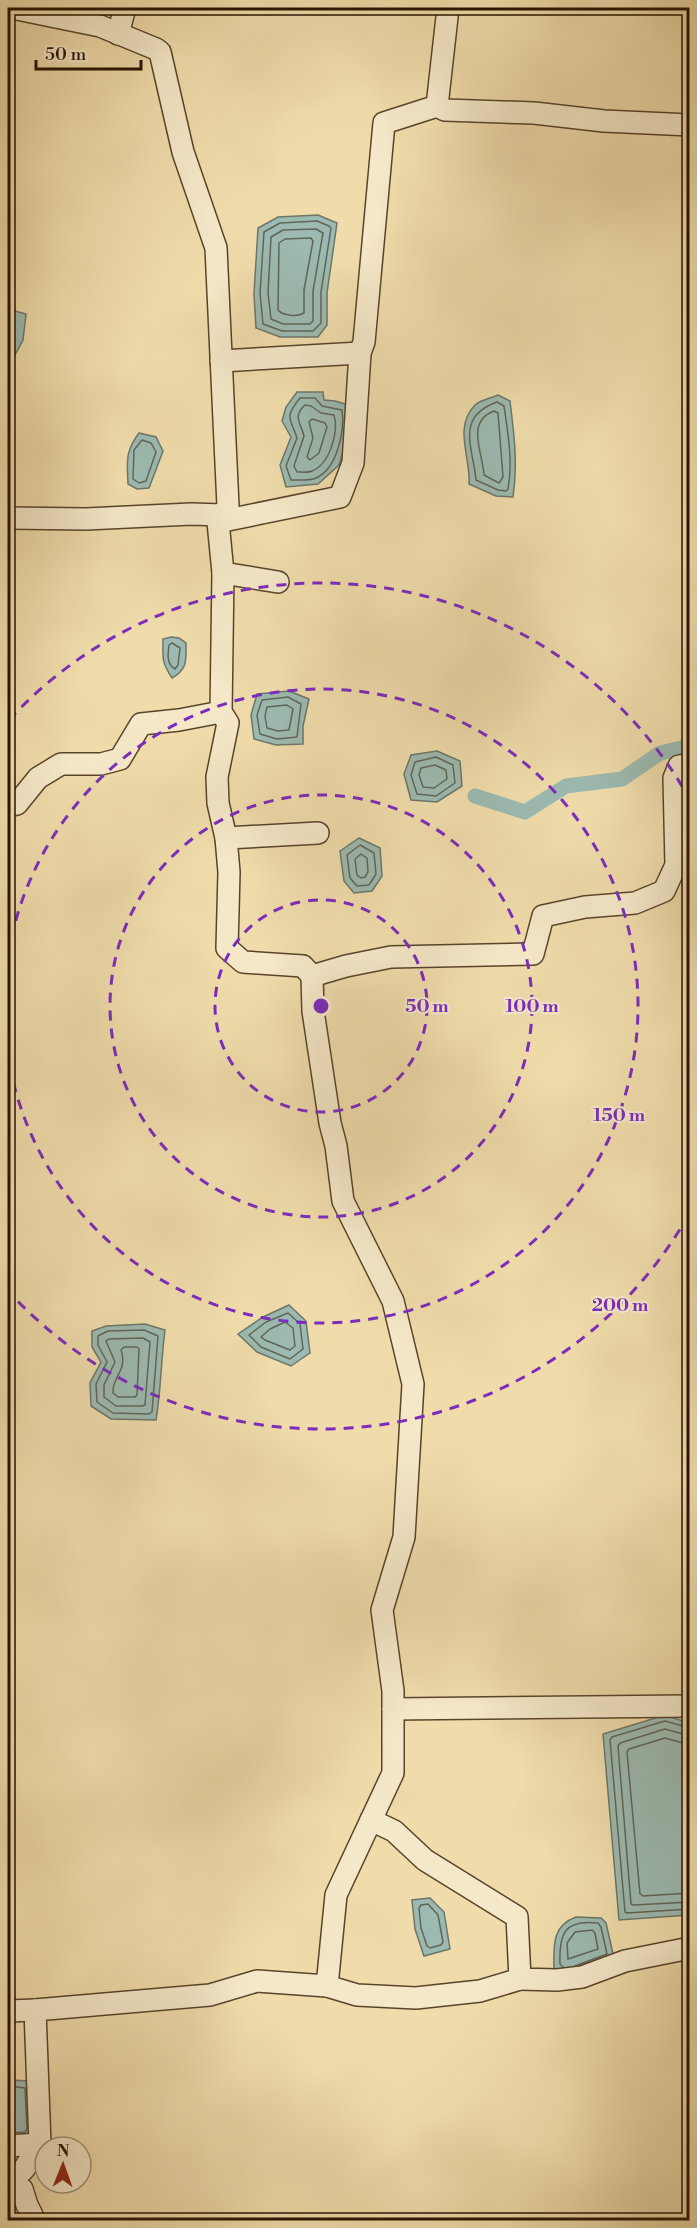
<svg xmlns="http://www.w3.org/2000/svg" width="697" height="2228" font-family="'Libre Bodoni',serif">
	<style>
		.water { fill: #9cbab1; stroke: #6c776a; stroke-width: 1.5 }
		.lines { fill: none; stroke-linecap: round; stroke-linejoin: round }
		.shore { stroke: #606658; stroke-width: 1.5 }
		.canal { stroke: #9cbab1; stroke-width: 15 }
		.minor-casing { stroke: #58442b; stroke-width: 24 }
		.minor { stroke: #f5e8c8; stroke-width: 21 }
		.ring { fill: none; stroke: #7b2cbf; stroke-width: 3; stroke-dasharray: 10 8 }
		.centre { fill: #7b2cbf; stroke: #f5e8c8; stroke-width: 3 }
		.ring-label { font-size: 18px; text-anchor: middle; font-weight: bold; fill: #7b2cbf; stroke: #f5e8c8; stroke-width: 4.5; stroke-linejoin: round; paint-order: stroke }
	</style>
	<rect width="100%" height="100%" fill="#f0dcab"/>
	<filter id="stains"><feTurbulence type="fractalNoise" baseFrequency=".00333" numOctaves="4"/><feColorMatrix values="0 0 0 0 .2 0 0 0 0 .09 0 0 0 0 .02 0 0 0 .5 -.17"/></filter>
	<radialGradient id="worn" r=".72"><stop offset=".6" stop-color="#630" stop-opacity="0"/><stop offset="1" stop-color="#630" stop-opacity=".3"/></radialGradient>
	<!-- water -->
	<g class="water">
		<polygon points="318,215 337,223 327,293 327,325 318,337 280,337 256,328 254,294 258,228 278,217"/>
		<polygon points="8,309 26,314 23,340 8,368"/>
		<polygon points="297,392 323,392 324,400 335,401 349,405 349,430 339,465 318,484 286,487 280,465 291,437 282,421 286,407"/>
		<path d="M 498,395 L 510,401 C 514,433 518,465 513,497 L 496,496 L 469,484 C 471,457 453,428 475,405 C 480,400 491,398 498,395 Z"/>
		<path d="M 139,433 L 156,437 L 163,451 L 149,488 L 137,489 L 128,484 C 127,461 125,452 139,433 Z"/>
		<path d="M 171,637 L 179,638 L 186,643 C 186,660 188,669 172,678 C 161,661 163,658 163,639 Z"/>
		<polygon points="289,691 309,699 303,726 303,744 276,745 254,739 251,715 257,694"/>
		<polygon points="437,751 460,761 462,786 437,802 411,800 404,774 411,755"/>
		<polygon points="359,838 380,848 382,876 372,891 354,893 344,881 340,851"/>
		<polygon points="289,1305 306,1321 310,1353 291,1366 257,1352 238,1334 263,1317"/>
		<path d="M 145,1324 L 165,1330 C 161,1360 161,1390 156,1420 L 111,1419 L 91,1406 L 90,1383 L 101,1362 L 92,1347 L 92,1331 L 106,1326 Z"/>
		<polygon points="665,1715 689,1723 689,1915 619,1920 603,1734"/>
		<polygon points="430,1898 444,1912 450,1949 424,1956 415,1929 412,1900"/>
		<path d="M 576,1917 L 601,1918 L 606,1923 L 614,1958 L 596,1965 L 554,1970 C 554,1947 551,1926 576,1917 Z"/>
		<polygon points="8,2080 31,2081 33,2138 8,2138"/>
	</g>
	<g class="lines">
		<!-- shore -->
		<g class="shore">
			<polygon points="317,221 329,226 331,228 321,292 321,323 313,331 282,331 263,324 260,293 264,232 280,223"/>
			<polygon points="316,229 323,233 313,291 313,321 310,324 283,324 271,319 268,293 271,237 283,230"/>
			<path d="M 311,238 L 313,241 L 304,290 L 304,313 C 297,317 283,316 278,310 L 279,243 L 285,239 Z"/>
			<path d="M 315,398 L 322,406 L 342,410 C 345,431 337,469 316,478 C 309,481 298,480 291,480 L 286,466 L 297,438 C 290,417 284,418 300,398 Z"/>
			<path d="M 497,402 L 504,406 C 508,433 513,462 508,489 L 506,491 L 498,490 L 476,480 C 473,447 455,417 497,402 Z"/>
			<path d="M 305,405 L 311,406 L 321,413 L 334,415 C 339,431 330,464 312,471 C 308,473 302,472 297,472 L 294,466 L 304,436 C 301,423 292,417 305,405 Z"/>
			<path d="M 494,411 L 498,413 L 503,477 L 499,483 L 484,475 C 483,453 465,422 494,411 Z"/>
			<polygon points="312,419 325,423 327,427 319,453 310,460 307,457 313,438 309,422"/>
			<polygon points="142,440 151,443 156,452 146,481 139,483 133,479 134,450"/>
			<path d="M 172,643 L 180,648 L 178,665 L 175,669 C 166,664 168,654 169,645 Z"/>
			<polygon points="288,697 301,704 297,737 277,739 260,734 257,715 262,700"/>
			<polygon points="287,705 293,709 289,730 278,731 267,728 265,716 267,707"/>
			<polygon points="436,757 453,765 455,783 436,796 417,794 411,775 415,762"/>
			<polygon points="435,765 446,770 447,779 434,788 423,787 419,775 421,768"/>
			<polygon points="360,845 374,853 376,874 369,885 357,886 350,878 347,855"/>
			<polygon points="361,854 367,858 368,872 365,877 361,878 357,875 355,859"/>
			<polygon points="288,1313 300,1324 303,1349 290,1359 261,1347 249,1335 266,1322"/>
			<polygon points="285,1322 293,1328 295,1346 290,1350 265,1340 261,1337 270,1329"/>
			<polygon points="144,1330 158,1336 152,1412 149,1414 113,1413 97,1402 96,1384 107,1362 98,1345 98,1336 108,1331"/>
			<polygon points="143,1338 150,1342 145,1405 142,1406 116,1406 104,1397 104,1385 115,1362 106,1341 109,1339"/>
			<path d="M 124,1347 L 137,1347 L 139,1349 L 137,1395 L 135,1397 L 118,1397 L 113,1393 C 112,1376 128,1371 121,1350 Z"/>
			<polyline points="690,1728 665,1721 612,1737 610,1740 625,1912 627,1913 690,1909"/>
			<polyline points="690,1736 665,1729 620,1743 618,1746 631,1904 634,1905 690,1902"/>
			<polyline points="690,1745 665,1738 629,1749 627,1752 640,1894 643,1896 690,1893"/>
			<polygon points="428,1904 438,1915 443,1942 441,1945 430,1948 427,1946 421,1928 419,1908 421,1905"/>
			<polygon points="592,1930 595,1933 598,1949 568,1959 567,1943 575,1932"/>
			<path d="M 563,1967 L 560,1964 C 559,1934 564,1919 598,1923 L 601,1927 L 607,1954 L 575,1966"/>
			<polyline points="8,2086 25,2088 27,2129 25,2132 8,2133"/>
		</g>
		<!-- canal -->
		<polyline class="canal" points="475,796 525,812 566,786 622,779 660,753 690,746"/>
		<!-- minor casing -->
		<g class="minor-casing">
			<g id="minor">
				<polyline points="12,8 100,26 156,49 160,52 183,152 216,248 228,506 218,522 223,573 221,712 228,723 217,777 218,803 226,838 229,872 227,948 243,962 303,966 312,976 346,966 391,957 533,954 543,916 585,907 635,903 664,891 676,865 674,778 679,766 690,764"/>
				<polyline points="448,8 437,106 445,110 534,113 604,121 690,125"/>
				<polyline points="118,34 125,8"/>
				<polyline points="221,361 360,353"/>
				<polyline points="8,518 86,519 191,514 222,515"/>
				<polyline points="218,522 340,497 353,463 360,353 364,342 384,123 437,106"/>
				<polyline points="223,573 278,582"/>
				<polyline points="8,806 17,804 38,778 61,764 101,764 120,759 141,724 179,720 221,712"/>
				<polyline points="226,838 318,833"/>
				<polyline points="393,1709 690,1706"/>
				<polyline points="371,1820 394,1831 425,1860 517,1917 520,1979 557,1980 582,1977 625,1961 690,1948"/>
				<polyline points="327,1986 357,1995 416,1998 480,1991 520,1979"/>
				<polyline points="8,2011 35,2010"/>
				<polyline points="8,2146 40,2144 35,2010 210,1995 257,1981 327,1986 336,1895 393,1773 393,1691 382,1610 404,1537 413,1384 393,1301 343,1201 336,1146 330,1123 313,1011 312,976"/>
				<polyline points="11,2182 22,2189 27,2205 32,2215"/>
				<polyline points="8,2196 11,2182 24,2169 40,2144"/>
			</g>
		</g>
		<!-- minor -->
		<use href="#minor" class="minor"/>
	</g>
	<!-- distance rings -->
	<g class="ring">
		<circle cx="321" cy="1006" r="106"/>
		<circle cx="321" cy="1006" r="211"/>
		<path d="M8 956A317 317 0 1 1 8 1056"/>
		<path d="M689 1214A423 423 0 0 1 9 1292M9 720A423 423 0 0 1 689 798"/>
	</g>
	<circle cx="321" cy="1006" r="9" class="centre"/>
	<g class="ring-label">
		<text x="427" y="1012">50 m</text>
		<text x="532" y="1012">100 m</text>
		<text x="619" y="1121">150 m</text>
		<text x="620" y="1311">200 m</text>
	</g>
	<!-- margin -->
	<rect width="697" height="2228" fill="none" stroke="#f0dcab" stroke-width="30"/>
	<rect x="9" y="9" width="679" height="2210" fill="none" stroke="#251200" stroke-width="3"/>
	<rect x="15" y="15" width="667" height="2198" fill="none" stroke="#251200" stroke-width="1.5"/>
	<!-- north arrow -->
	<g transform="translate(63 2165) rotate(1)"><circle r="28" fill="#f5e8c8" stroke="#a29278" stroke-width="1.5"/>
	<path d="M0-4.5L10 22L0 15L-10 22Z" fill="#8f2418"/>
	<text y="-9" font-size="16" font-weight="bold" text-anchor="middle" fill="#251200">N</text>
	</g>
	<!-- scale -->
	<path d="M36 60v9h105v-9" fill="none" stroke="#251200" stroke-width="3"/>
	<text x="45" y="60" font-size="18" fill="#251200" stroke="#f5e8c8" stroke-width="4.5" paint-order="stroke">50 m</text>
	<rect width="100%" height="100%" filter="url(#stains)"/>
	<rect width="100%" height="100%" fill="url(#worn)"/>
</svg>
